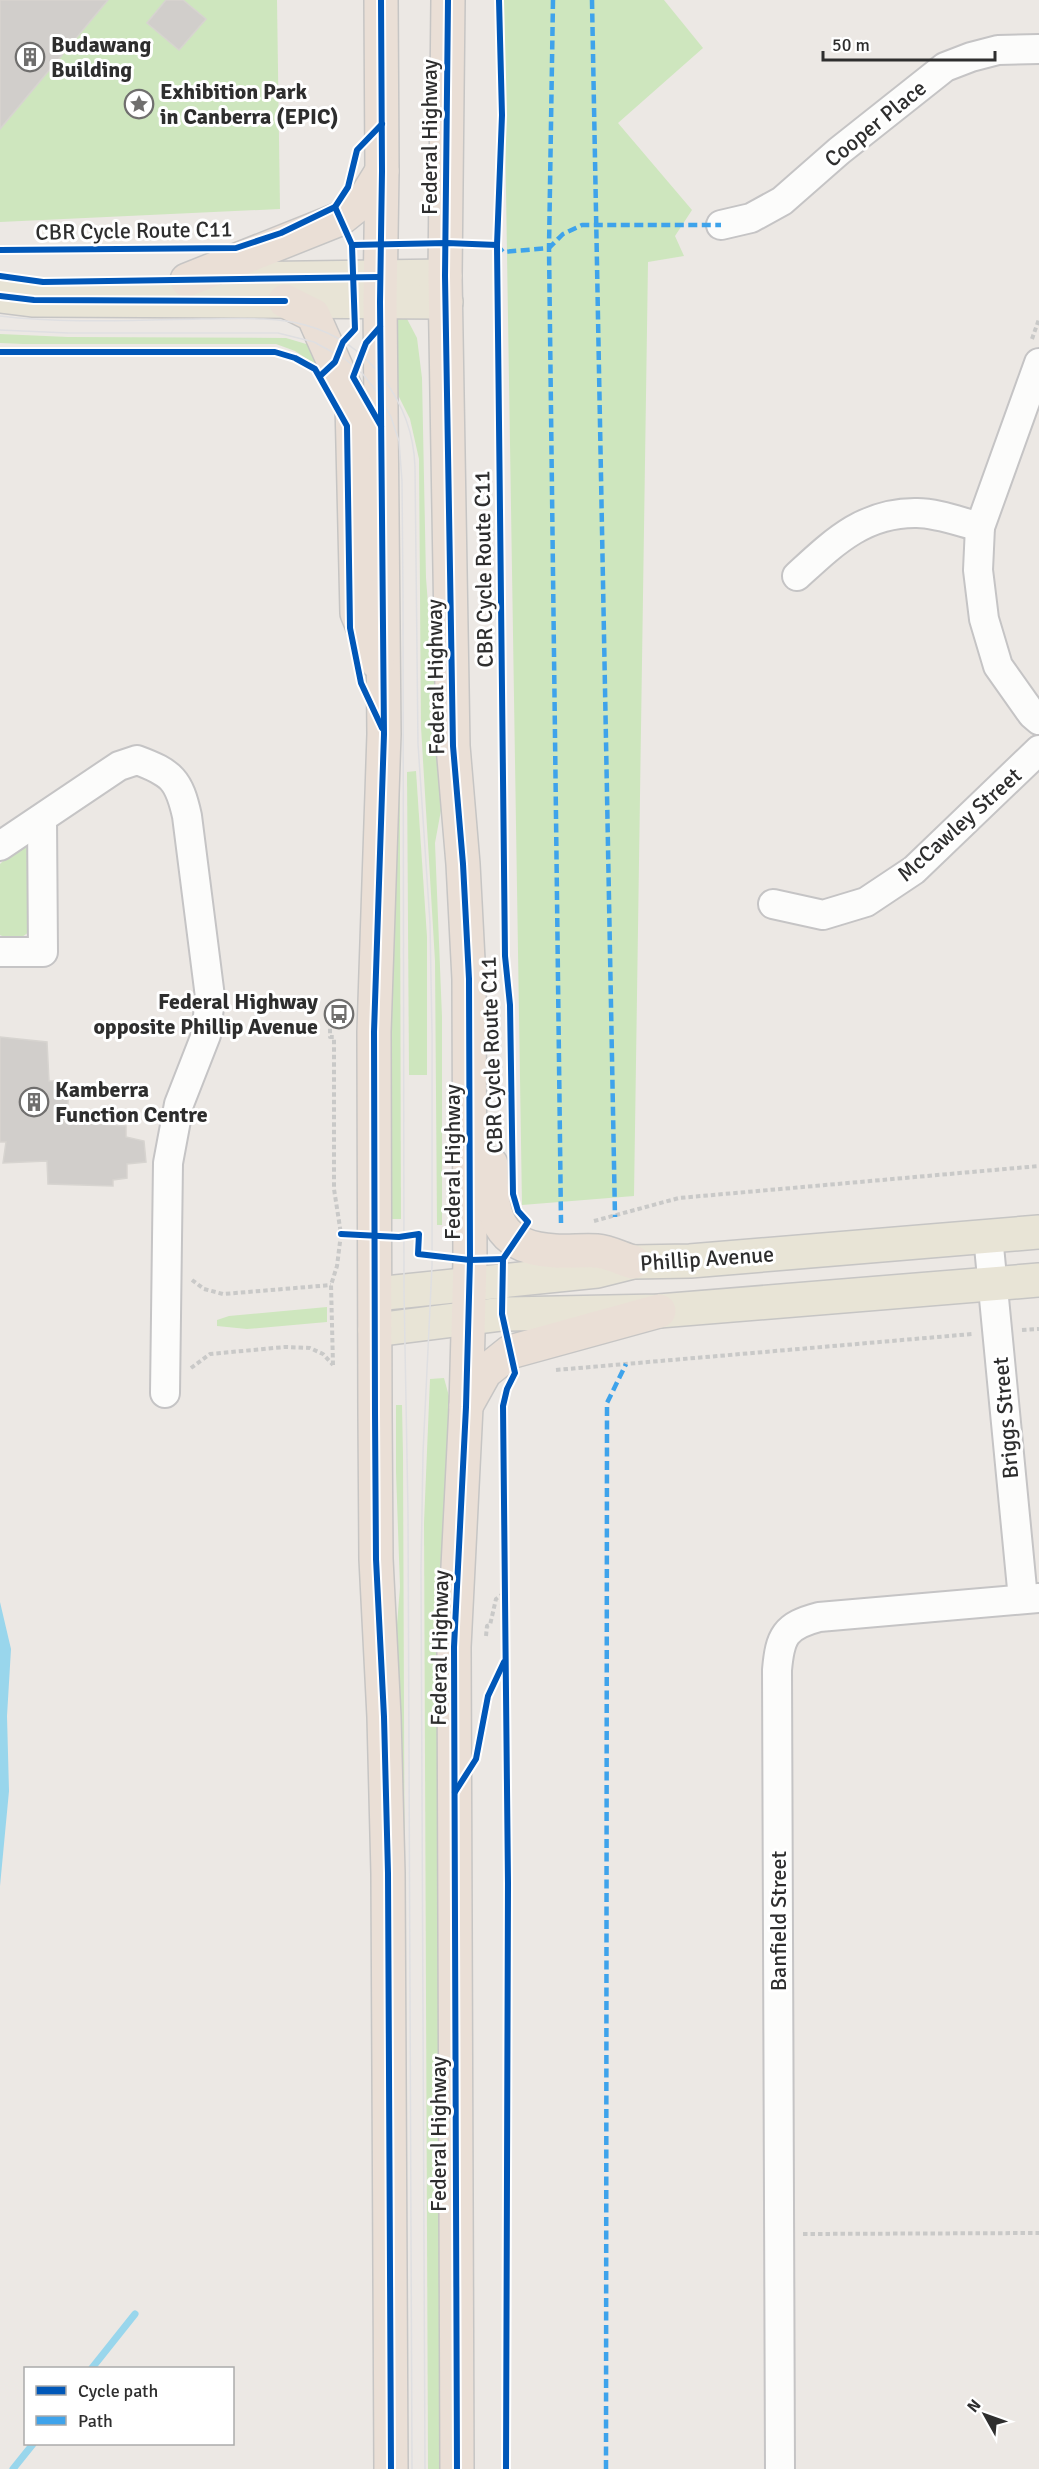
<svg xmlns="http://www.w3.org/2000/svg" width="1039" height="2469" font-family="Signika,sans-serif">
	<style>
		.green { fill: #cee6be }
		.water { fill: #99d6ec }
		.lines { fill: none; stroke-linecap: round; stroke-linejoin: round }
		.stream { stroke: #99d6ec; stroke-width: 7 }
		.building { fill: #d1cecb; stroke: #d7d4d0; stroke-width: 1.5 }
		.minor-casing { stroke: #c5c4c5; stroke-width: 32 }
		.major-casing { stroke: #c6c5c4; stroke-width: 36 }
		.highway-casing { stroke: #c6c5c4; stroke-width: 36 }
		.path { stroke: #c9c9c8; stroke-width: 4; stroke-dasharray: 4.5 3; stroke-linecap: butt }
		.minor { stroke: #fcfcfb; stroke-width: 28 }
		.major { stroke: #e8e4d6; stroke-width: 33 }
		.highway { stroke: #eadfd6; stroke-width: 33 }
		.tram { stroke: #dfdfe1; stroke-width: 1.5 }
		.quiet { stroke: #3ea3eb; stroke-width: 4.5; stroke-dasharray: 9 4.5; stroke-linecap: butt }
		.cycleway-casing { stroke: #fff; stroke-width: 10 }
		.cycleway { stroke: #0057b8; stroke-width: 6 }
		.labels { text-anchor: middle; stroke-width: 6; stroke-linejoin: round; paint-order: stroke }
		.poi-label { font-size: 22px; font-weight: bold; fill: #2e2e2e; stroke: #fff; text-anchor: start }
		.street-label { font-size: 22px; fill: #2e2e2e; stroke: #fff }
	</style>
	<rect width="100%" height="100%" fill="#ece8e4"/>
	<!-- green -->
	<g class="green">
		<polygon points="0,0 277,0 280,209 0,222"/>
		<polygon points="503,0 664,0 703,48 618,123 692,210 675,236 684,256 648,262 634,1196 522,1205"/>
		<polygon points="393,314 406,317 417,338 422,378 426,578 443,799 435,843 442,1017 442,1225 437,1225 435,961 421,727 419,459 410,419 393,385"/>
		<polygon points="0,334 68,337 286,338 313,346 322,369 295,351 276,344 23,344 0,343"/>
		<polygon points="394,485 399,485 401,1219 391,1219 387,1206"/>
		<polygon points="416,771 427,937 427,1075 409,1075 407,772"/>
		<path d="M 34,839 L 30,930 C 23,940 10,941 0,935 L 0,864 L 7,857 Z"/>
		<polygon points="327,1307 327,1322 247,1329 217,1326 217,1320 229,1316"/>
		<polygon points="444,1378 450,1400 441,2469 428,2469 424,1523 430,1379"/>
		<polygon points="396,1405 402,1405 403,1455 407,2469 393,1675 400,1587 396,1472"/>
	</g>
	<!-- water -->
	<polygon class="water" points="0,1602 11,1649 7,1716 9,1791 0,1886"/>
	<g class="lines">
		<!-- stream -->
		<g class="stream">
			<polyline points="92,2368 135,2314"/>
			<polyline points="13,2469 33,2444"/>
		</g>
	</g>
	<!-- building -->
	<g class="building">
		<polygon points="0,0 108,0 0,129"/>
		<polygon points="166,0 183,0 206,19 179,50 147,23"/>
		<polygon points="0,1037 47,1042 49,1081 69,1081 67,1122 126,1126 126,1137 144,1141 146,1162 127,1164 127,1178 113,1180 113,1186 48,1184 47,1161 3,1163 6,1142 0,1142"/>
	</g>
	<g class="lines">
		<!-- minor casing -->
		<g class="minor-casing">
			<g id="minor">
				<polyline points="721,225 751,218 782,201 839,151 945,67 971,57 998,50 1039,49"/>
				<polyline points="1039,363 980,527 978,570 984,619 998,666 1032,714 1039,720"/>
				<path d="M 797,576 C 833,543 864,512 917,513 C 937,513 960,522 980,527"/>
				<path d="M 0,846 L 119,766 L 137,760 C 172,773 179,780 187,816 L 210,997 L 206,1035 L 179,1104 L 168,1163 L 165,1393"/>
				<polyline points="773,904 823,915 866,902 914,870 1039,750"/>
				<polyline points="0,952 43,952 42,819"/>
				<polyline points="988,1236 1023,1599"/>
				<path d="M 780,2469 L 777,1670 C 780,1636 785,1626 819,1617 L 1039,1598"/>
			</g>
		</g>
		<!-- major casing -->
		<g class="major-casing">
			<g id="major">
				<polyline points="237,279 445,276"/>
				<polyline points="0,296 34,300 446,302"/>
				<polyline points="376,1294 597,1271 633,1262 690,1261 1039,1232"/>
				<polyline points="375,1330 502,1314 659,1311 1039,1280"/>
			</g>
		</g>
		<!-- highway casing -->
		<g class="highway-casing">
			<g id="highway">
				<polyline points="381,0 382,171 380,302 384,734 374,1032 375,1413 376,1559 384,1717 388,1873 391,2469"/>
				<polyline points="448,0 445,276 453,746 463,864 469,979 470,1260 466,1407 454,1647 457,2469"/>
				<polyline points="187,280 340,219 364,200 382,171"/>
				<polyline points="285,301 313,315 352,403 357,613 377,662"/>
				<path d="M 491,1164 C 491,1214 495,1248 555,1251 C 569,1252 583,1250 597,1251 C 609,1252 622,1259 633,1262"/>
				<polyline points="466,1406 485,1372 510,1352 659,1311"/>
			</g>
		</g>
		<!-- path -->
		<g class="path">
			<polyline points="1032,339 1039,319"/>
			<polyline points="594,1221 679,1198 1039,1166"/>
			<polyline points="192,1280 204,1289 223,1294 331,1285"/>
			<polyline points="1022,1330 1039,1329"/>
			<polyline points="333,1365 331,1285 337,1266 341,1234 334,1189 334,1037 330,1037 330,1009 339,1009"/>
			<polyline points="191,1368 210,1354 285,1347 310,1348 323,1354 333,1365"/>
			<polyline points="556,1370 972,1334"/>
			<polyline points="486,1636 487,1626 490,1625 496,1599 504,1593"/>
			<polyline points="803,2234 1039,2233"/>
		</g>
		<!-- minor -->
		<use href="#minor" class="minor"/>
		<!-- major -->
		<use href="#major" class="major"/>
		<!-- highway -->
		<use href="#highway" class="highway"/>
		<!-- tram -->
		<g class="tram">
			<path d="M 0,316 C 66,324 134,320 201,319 C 235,319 272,316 305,325 C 369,342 413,403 415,467 L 418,744 L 430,923 L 432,1033 L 432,1266 L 423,1453 L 421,1569 L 425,2469"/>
			<polyline points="0,330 68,333 278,333 314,342 345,359 362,373 377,392 391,417 399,441 402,481 403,595 404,1291 408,1512 412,2469"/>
		</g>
		<!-- quiet -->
		<g class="quiet">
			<polyline points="553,0 549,248 561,1223"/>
			<polyline points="592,0 615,1217"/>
			<polyline points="497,245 503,252 549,248 563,234 582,225 721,225"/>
			<polyline points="606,2469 607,1403 626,1364"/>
		</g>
		<!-- cycleway casing -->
		<g class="cycleway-casing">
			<g id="cycleway">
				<polyline points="381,0 382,171 380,302 384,734 374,1032 375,1413 376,1559 384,1717 388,1873 391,2469"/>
				<polyline points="448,0 445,276 453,746 463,864 469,979 470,1260 466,1407 454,1647 457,2469"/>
				<polyline points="499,0 502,115 497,245 505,956 510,1005 513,1194 518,1211 528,1222 503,1259 502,1314 515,1373 507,1389 503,1406 508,1883 506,2469"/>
				<polyline points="335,207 348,187 357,150 382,124"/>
				<polyline points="352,245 447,243 497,245"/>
				<polyline points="0,250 236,248 281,233 335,207"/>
				<polyline points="0,276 43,282 380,277"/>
				<polyline points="0,296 34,300 285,301"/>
				<polyline points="380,327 366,343 353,377 381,426"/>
				<polyline points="0,352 275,352 295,358 315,369 347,426 350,628 361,683 382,728"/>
				<polyline points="320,376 335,362 343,342 355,329 352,245 335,207"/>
				<polyline points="341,1234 399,1237 419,1234 418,1254 470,1260 503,1259"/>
				<polyline points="455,1792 476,1759 488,1696 504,1662"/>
			</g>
		</g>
		<!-- cycleway -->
		<use href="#cycleway" class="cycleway"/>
	</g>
	<!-- icons -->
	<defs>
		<g id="building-ring" transform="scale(1.5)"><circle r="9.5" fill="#fff" stroke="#706f6e" stroke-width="1.5"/><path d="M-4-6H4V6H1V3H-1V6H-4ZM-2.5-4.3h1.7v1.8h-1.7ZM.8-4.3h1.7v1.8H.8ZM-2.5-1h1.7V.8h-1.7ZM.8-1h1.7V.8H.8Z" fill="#706f6e"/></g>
		<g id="sight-ring" transform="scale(1.5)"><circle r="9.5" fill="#fff" stroke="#706f6e" stroke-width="1.5"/><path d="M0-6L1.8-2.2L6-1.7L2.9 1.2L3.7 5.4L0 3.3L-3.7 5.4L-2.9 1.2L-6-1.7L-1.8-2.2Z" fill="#706f6e"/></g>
		<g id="bus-ring" transform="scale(1.5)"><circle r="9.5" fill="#fff" stroke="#706f6e" stroke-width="1.5"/><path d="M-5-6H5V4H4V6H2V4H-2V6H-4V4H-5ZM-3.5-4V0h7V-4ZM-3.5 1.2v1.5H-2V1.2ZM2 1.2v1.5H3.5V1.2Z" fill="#706f6e"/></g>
	</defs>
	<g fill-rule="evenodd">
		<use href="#building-ring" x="30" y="57"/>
		<use href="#sight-ring" x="139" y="104"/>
		<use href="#bus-ring" x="339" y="1014"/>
		<use href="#building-ring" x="34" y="1102"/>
	</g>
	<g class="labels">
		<!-- poi labels -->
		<g class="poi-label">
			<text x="51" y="52">Budawang<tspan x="51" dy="25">Building</tspan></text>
			<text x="160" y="99">Exhibition Park<tspan x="160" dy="25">in Canberra (EPIC)</tspan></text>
			<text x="318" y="1009" text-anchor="end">Federal Highway<tspan x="318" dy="25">opposite Phillip Avenue</tspan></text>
			<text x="55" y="1097">Kamberra<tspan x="55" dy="25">Function Centre</tspan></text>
		</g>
		<!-- street labels -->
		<g class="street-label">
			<text transform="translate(875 123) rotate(-39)" y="8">Cooper Place</text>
			<text transform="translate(429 137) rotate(-90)" y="8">Federal Highway</text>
			<text transform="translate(134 230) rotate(-1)" y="8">CBR Cycle Route C11</text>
			<text transform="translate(483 569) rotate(-91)" y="8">CBR Cycle Route C11</text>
			<text transform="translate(435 677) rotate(-91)" y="8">Federal Highway</text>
			<text transform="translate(959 824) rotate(-42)" y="8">McCawley Street</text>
			<text transform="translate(491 1055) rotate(-92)" y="8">CBR Cycle Route C11</text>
			<text transform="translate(452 1162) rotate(-90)" y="8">Federal Highway</text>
			<text transform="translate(707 1258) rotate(-4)" y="8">Phillip Avenue</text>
			<text transform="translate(1005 1418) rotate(-95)" y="8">Briggs Street</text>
			<text transform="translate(439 1648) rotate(-89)" y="8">Federal Highway</text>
			<text transform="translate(778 1921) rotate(-90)" y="8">Banfield Street</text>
			<text transform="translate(438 2134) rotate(-90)" y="8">Federal Highway</text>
		</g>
	</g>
	<!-- legend -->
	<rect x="24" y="2367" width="210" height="78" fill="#ffffff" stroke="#ababab" stroke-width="1.5"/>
	<rect x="36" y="2386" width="30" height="9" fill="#0057b8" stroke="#ababab" stroke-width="1.5"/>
	<text x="78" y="2397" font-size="18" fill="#2e2e2e">Cycle path</text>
	<rect x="36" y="2416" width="30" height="9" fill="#3ea3eb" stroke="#ababab" stroke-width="1.5"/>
	<text x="78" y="2427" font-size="18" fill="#2e2e2e">Path</text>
	<!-- north arrow -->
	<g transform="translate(985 2415) rotate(310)" stroke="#ffffff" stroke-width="4.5" paint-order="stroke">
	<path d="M0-4.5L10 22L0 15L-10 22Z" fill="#2e2e2e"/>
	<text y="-9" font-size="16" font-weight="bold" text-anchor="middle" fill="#2e2e2e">N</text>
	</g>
	<!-- scale -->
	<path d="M823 51v9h172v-9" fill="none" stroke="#2e2e2e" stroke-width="3"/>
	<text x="832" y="51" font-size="18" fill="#2e2e2e" stroke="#ffffff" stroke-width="4.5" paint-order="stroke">50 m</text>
</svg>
